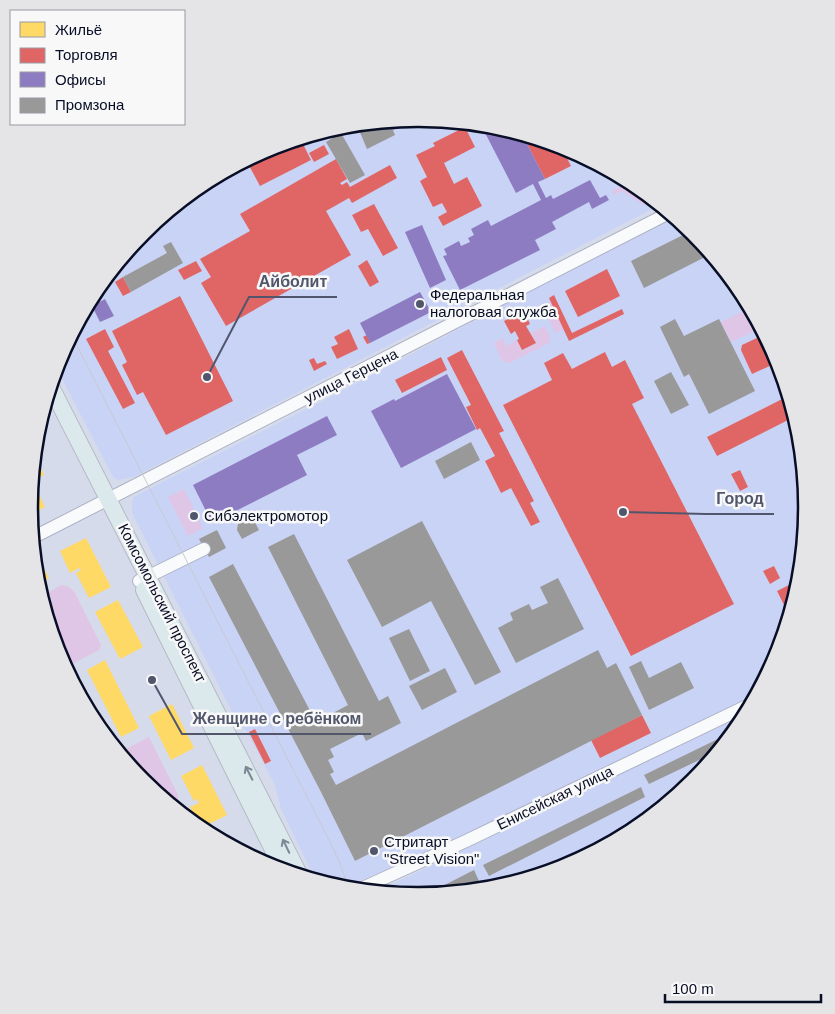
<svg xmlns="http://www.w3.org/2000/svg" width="835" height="1014" font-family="Helvetica,sans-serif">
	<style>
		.built { fill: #c9d3f5; fill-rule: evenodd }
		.green { fill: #e0c6e6 }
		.homes { fill: #ffd966 }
		.shops { fill: #e06666 }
		.offices { fill: #8e7cc3 }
		.industry { fill: #999 }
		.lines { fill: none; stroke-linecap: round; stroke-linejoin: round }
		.minor-casing { stroke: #acb1c5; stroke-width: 14 }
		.major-casing { stroke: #b6b9c4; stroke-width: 18 }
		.minor { stroke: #f9fafc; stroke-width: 12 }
		.major { stroke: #dbe9ed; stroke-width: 16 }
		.tram { stroke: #c8cacf; stroke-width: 1 }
		.oneway { stroke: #7c8694 }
		.poi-dot { fill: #51566c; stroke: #f8f8f8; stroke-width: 2 }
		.labels { text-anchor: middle; stroke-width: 5; stroke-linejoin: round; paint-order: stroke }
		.poi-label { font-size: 15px; fill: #090e27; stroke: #f8f8f8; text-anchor: start }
		.street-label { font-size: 15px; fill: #090e27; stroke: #f8f8f8 }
		.rim { fill: none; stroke: #090e27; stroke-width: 2.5 }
		.leader { fill: none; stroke: #51566c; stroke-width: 2 }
		.callout-dot { fill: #51566c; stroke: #f8f8f8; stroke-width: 2 }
		.callout-label { font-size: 16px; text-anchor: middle; font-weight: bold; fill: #51566c; stroke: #f8f8f8; stroke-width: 5; stroke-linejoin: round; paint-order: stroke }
	</style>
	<rect width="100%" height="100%" fill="#d6dbeb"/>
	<!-- built -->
	<g class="built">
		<polygon points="418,118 494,126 567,148 634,184 660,205 134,477 118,480 113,477 56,367 58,358 94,291 143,232 202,184 269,148 342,126"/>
		<path d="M 673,216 L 693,232 L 741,291 L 777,358 L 799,431 L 806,507 L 799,583 L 777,656 L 756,695 L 661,742 L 450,842 L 343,888 L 316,881 L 281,809 L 275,785 L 247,732 L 237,722 L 132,513 L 132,502 L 134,497 L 139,494 L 332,396 ZM 642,715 L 651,733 L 600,758 L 592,740 Z"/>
		<polygon points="746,714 741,723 692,782 633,830 566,866 493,888 417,896 376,892"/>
	</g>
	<!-- green -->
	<g class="green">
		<polygon points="621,177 642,191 647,199 644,205 622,191 614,195 612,191 619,187"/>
		<polygon points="551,302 564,329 555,333 546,313 551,311 548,304"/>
		<polygon points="750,308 760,328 731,342 721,322"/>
		<polygon points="545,326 550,337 549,343 509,363 502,361 494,343 503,338 506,346 517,340 522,350 536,343 531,333"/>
		<polygon points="184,489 203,528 188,536 168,497"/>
		<path d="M 61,585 C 68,586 71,588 75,593 L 101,645 L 100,649 L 97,651 L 65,668 L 58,655 L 40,597 Z"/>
		<path d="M 149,737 L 178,795 C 179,801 177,803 172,806 L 142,782 L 133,770 L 124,750 Z"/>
	</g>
	<!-- homes -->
	<g class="homes">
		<polygon points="34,454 44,475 32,481 45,507 30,515 29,507"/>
		<polygon points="86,538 111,587 89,598 76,573 81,570 79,568 70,573 60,551"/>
		<polygon points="40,562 49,578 37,584 34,565"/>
		<polygon points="118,600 143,647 120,659 95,612"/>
		<polygon points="105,660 139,728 121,737 87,670"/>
		<polygon points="172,704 194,748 171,760 149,716"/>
		<polygon points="202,765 227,815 201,828 190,807 199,803 197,799 194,801 181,776"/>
		<polygon points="241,843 243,847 247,854 233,847"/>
	</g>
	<!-- shops -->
	<g class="shops">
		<polygon points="465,127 475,147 444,163 454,184 467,177 482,206 443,226 438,217 447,212 442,203 433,207 420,181 427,177 416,155 435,146 433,143"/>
		<polygon points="522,134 561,146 571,166 545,179"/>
		<polygon points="307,136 301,140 311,160 260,186 246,160 269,148"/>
		<polygon points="324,145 329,154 314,162 309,153"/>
		<polygon points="336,159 347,179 340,183 342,185 347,182 350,187 390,165 397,178 352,203 349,198 326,211 351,255 226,326 201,283 211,277 200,259 250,231 240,214"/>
		<polygon points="374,204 398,248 383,256 368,229 361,232 352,215"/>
		<polygon points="367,260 379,282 370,287 358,266"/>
		<polygon points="196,261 202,271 184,280 178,270"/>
		<polygon points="607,269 620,296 578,317 565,291"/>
		<polygon points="123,277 131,292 123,296 115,282"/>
		<polygon points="554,295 572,333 622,309 624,314 569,341 549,298"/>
		<polygon points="180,296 233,401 166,435 143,392 137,395 122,365 127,362 112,331"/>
		<polygon points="524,311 530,324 526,326 536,343 522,350 517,340 519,339 515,331 511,334 504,321"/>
		<polygon points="105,329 114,347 108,351 135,403 123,409 86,339"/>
		<polygon points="349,329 358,349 337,359 331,347 338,344 334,337"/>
		<polygon points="367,335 370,343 367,344 363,337"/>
		<polygon points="759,337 764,338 774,358 772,365 752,374 741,350 742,345"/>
		<polygon points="462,350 504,431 499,433 534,501 530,503 540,522 531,526 511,488 501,493 485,461 495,456 480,428 477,430 466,407 471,405 447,358"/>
		<polygon points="605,352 612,367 625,360 644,398 632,404 734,604 631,656 503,405 552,380 544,363 563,353 572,369"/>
		<polygon points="441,357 447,370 402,393 395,380"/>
		<polygon points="314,358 317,364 325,361 327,364 314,371 309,360"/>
		<polygon points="788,396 794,417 717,456 707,437"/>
		<polygon points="740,470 748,487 740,491 731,474"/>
		<polygon points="774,566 780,578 770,584 763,571"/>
		<polygon points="799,580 799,583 789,615 777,591"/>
		<polygon points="642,715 651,733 600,758 591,740"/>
		<polygon points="255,729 271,761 265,764 249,732"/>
		<polygon points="735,730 735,731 724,743 722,737"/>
	</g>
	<!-- offices -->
	<g class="offices">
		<polygon points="418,118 393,130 389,121"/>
		<polygon points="481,125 494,126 522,134 545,179 538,182 546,198 551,195 553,199 590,180 600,198 606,195 609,200 592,209 589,202 552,222 556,229 535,240 540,250 460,290 443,256 447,255 444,249 459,241 461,246 470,242 468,238 474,235 471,229 488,220 491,226 541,200 533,184 516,193"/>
		<polygon points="422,225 446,280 430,288 405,232"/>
		<polygon points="420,292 431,312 370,343 360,323"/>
		<polygon points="105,299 114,316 100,322 92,306"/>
		<polygon points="447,374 476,429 401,468 371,411 394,399 395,401"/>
		<polygon points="327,416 337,435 297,455 307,475 212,523 193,485"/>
	</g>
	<!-- industry -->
	<g class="industry">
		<polygon points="389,121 395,135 367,149 359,130 375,122"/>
		<polygon points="341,133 365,175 350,183 326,142"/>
		<polygon points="691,231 711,254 644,288 631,261"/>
		<polygon points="171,242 183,263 131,292 123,277 167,253 163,246"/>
		<polygon points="675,319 684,336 719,319 755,391 709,414 689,374 684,377 660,327"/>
		<polygon points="671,372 689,405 671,414 654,381"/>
		<polygon points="471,442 480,460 444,479 435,461"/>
		<polygon points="252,517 259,530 242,539 237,530 238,524"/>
		<polygon points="422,521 501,672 475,685 431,601 382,627 347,560"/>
		<polygon points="217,530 226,548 209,557 199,539"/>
		<polygon points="294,534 379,701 388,696 401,723 366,741 362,733 330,749 334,757 328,760 334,772 330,774 336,785 598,650 607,668 616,663 642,715 355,861 321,792 209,577 233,564 316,722 348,705 268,547"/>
		<polygon points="558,578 584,629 516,663 498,628 513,620 510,613 529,604 532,610 548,603 540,587"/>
		<polygon points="409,629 430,671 410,681 389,638"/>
		<polygon points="641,661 649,678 681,662 694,688 649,710 629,667"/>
		<polygon points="445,668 457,692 422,710 409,686"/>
		<polygon points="722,737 724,743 718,751 649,784 644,775"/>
		<polygon points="641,787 645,797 489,876 483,865"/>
		<polygon points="474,870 479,881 458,892 425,895"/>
	</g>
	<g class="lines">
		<!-- minor casing -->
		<g class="minor-casing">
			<g id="minor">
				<polyline points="32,538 669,213"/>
				<polyline points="139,581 204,549"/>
				<polyline points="358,890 466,841 751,704"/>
			</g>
		</g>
		<!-- major casing -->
		<g class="major-casing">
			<g id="major">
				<polyline points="50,385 300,876"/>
				<polyline points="144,590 283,870"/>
			</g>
		</g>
		<!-- minor -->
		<use href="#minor" class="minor"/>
		<!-- major -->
		<use href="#major" class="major"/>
		<!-- tram -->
		<polyline class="tram" points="71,334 327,836 339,861 349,889"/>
	</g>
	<!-- one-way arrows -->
	<defs><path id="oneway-shaft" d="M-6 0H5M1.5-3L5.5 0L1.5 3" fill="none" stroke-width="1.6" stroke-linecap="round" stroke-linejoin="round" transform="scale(1.25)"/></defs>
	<g class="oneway">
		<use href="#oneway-shaft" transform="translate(249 773) rotate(-117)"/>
		<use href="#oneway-shaft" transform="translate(286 846) rotate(-116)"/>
	</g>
	<!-- markers -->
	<g class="poi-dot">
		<circle cx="420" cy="304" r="5"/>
		<circle cx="194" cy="516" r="5"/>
		<circle cx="374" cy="851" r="5"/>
	</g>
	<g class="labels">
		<!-- poi labels -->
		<g class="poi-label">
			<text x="430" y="300">Федеральная<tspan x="430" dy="17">налоговая служба</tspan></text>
			<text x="204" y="521">Сибэлектромотор</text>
			<text x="384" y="847">Стритарт<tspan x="384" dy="17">"Street Vision"</tspan></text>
		</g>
		<!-- street labels -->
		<g class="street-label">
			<text transform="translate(351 376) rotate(-27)" y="5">улица Герцена</text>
			<text transform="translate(162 603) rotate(63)" y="5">Комсомольский проспект</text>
			<text transform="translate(555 798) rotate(-26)" y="5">Енисейская улица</text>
		</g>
	</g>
	<!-- crop -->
	<path d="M0 0H835V1014H0ZM38 507a380 380 0 1 1 760 0a380 380 0 1 1-760 0Z" fill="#e5e5e7" fill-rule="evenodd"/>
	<path class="rim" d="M38 507a380 380 0 1 1 760 0a380 380 0 1 1-760 0Z"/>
	<!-- callouts -->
	<path class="leader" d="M207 377L249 297H337M623 512L706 514H774M152 680L182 734H371"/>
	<g class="callout-dot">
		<circle cx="207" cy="377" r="5"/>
		<circle cx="623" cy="512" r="5"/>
		<circle cx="152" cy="680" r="5"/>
	</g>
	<g class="callout-label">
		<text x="293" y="287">Айболит</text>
		<text x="740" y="504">Город</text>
		<text x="277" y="724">Женщине с ребёнком</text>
	</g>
	<!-- legend -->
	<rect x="10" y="10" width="175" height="115" fill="#f8f8f8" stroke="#989aa4"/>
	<rect x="20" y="22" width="25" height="15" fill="#ffd966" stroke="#989aa4"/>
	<text x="55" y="35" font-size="15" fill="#090e27">Жильё</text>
	<rect x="20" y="48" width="25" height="15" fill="#e06666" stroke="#989aa4"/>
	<text x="55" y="60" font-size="15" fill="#090e27">Торговля</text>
	<rect x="20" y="72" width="25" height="15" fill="#8e7cc3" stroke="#989aa4"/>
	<text x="55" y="85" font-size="15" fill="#090e27">Офисы</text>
	<rect x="20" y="98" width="25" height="15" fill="#999999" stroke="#989aa4"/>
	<text x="55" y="110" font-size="15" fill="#090e27">Промзона</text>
	<!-- scale -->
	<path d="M665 994v8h156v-8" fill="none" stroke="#090e27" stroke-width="2.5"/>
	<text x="672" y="994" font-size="15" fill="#090e27" stroke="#f8f8f8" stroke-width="4" paint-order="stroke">100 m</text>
</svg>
